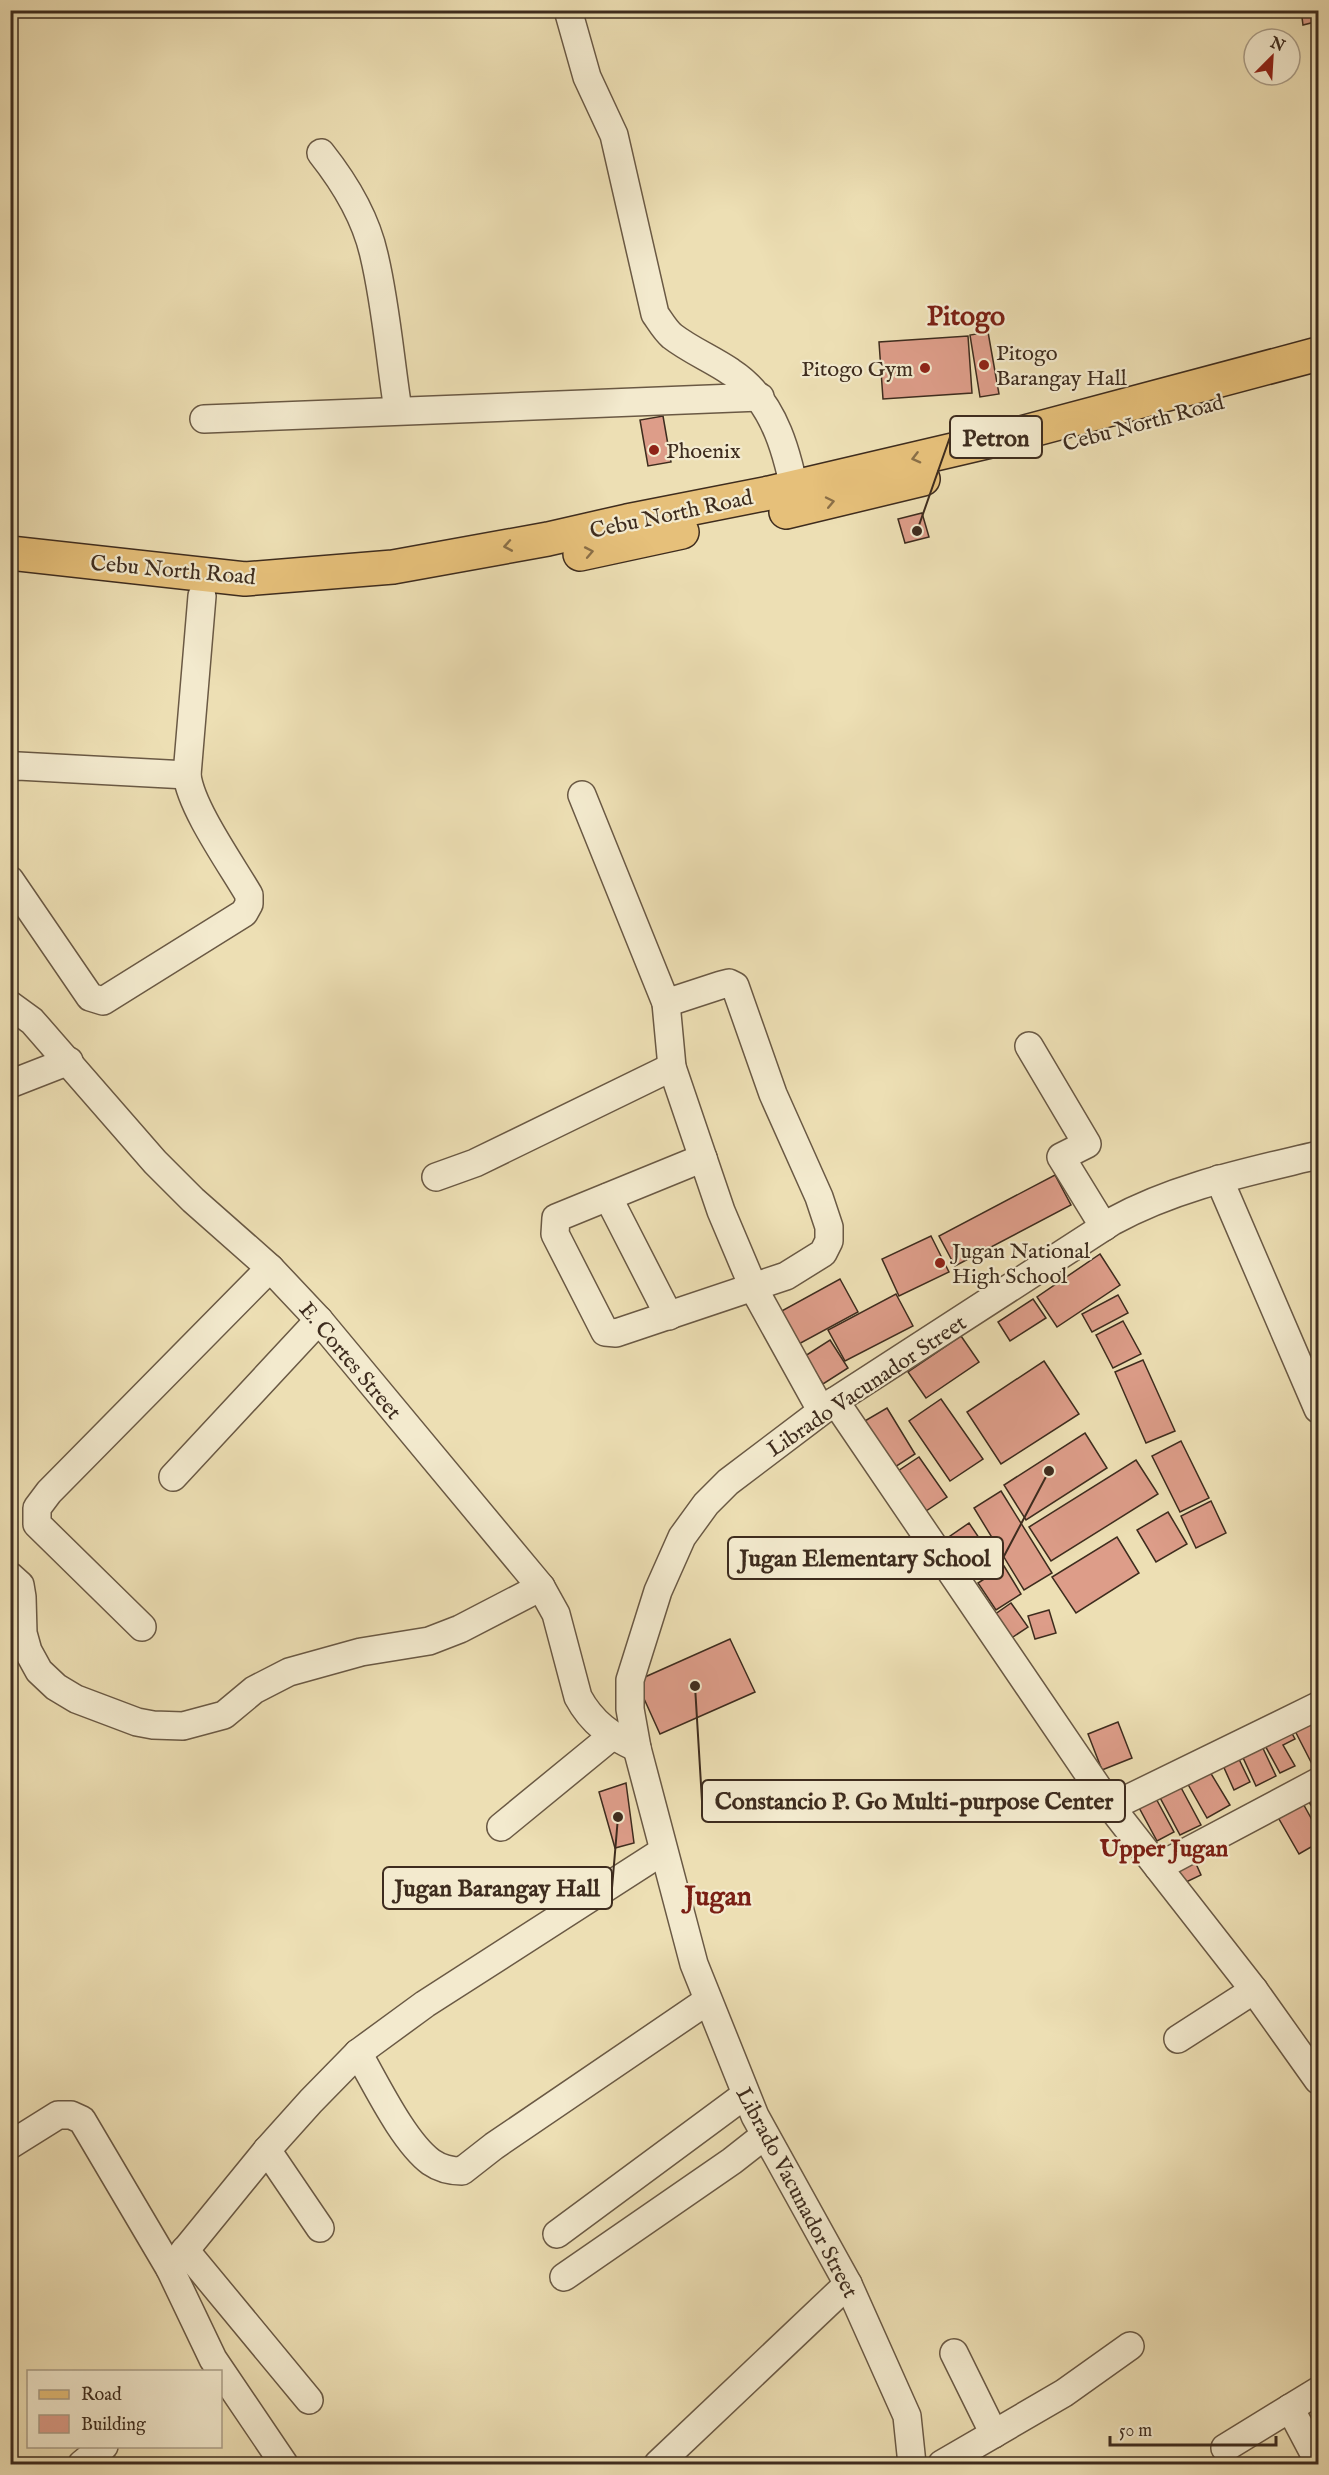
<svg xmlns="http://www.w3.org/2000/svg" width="1329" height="2475" font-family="'IM FELL English',serif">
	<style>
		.building { fill: #dd9d89; stroke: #3e2c1e; stroke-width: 1.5 }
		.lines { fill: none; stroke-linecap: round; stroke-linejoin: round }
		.minor-casing { stroke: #6a5944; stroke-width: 30 }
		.major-casing { stroke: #3e2c1e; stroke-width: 36 }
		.minor { stroke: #f3eace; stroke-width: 27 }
		.major { stroke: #e6c07a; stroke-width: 33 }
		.oneway { stroke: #8a6f47 }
		.poi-dot { fill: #8f2418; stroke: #f3eace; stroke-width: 2 }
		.labels { text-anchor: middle; stroke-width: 4.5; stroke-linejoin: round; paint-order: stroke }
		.poi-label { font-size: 22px; fill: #3e2c1e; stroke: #f3eace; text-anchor: start }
		.street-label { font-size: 22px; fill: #3e2c1e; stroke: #f3eace }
		.neighbourhood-label { font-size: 24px; font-weight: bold; fill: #7a1f14; stroke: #f3eace }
		.district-label { font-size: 28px; font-weight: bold; fill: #7a1f14; stroke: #f3eace }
		.leader { fill: none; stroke: #3e2c1e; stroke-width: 2 }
		.callout-dot { fill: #3e2c1e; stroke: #f3eace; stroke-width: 2 }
		.callout { fill: #f3eace; stroke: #3e2c1e; stroke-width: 2 }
		.callout-label { font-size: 24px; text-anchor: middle; font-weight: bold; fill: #3e2c1e }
	</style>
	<rect width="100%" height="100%" fill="#eddfb4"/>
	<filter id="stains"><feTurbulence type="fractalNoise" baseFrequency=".00333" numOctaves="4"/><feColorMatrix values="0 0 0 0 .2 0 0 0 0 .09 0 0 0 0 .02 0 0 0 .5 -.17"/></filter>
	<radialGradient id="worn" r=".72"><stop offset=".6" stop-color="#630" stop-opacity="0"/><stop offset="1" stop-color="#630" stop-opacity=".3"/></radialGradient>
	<!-- building -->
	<g class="building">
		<polygon points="1301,10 1318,10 1318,42 1315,22 1303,25"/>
		<polygon points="988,332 999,394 980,397 970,335"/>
		<polygon points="968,336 972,393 883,399 879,342"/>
		<polygon points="663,416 671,462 648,466 640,420"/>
		<polygon points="922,513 929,537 905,543 898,519"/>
		<polygon points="1055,1175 1071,1205 955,1266 939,1236"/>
		<polygon points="931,1236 949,1272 899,1296 882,1259"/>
		<polygon points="1100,1254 1120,1285 1057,1327 1037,1297"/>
		<polygon points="840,1279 858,1312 797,1345 778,1313"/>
		<polygon points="896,1294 913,1326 845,1361 828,1330"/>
		<polygon points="1118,1295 1128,1313 1092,1332 1082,1314"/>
		<polygon points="1033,1299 1046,1318 1010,1341 998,1322"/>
		<polygon points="1123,1321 1141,1354 1113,1368 1096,1335"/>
		<polygon points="961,1336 979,1362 926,1398 908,1372"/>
		<polygon points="830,1340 848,1368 823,1384 805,1356"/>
		<polygon points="1143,1360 1175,1431 1146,1443 1115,1372"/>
		<polygon points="1044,1361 1079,1414 1001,1464 967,1412"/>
		<polygon points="941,1399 983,1459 950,1481 909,1421"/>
		<polygon points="887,1408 915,1454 892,1469 863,1422"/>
		<polygon points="1085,1433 1107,1468 1026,1520 1004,1485"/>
		<polygon points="1181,1441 1209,1498 1180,1512 1152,1456"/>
		<polygon points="919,1457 947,1497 923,1513 895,1473"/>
		<polygon points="1136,1460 1158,1494 1051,1561 1029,1527"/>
		<polygon points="1001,1491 1052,1573 1024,1590 974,1508"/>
		<polygon points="1211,1501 1226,1533 1196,1548 1181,1516"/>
		<polygon points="1168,1512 1187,1544 1156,1562 1137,1530"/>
		<polygon points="969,1523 994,1560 969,1577 943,1541"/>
		<polygon points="1117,1537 1139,1573 1076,1613 1052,1577"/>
		<polygon points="1004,1566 1021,1594 996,1610 978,1583"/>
		<polygon points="1011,1603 1028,1627 1010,1639 994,1615"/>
		<polygon points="1049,1610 1056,1633 1035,1639 1028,1616"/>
		<polygon points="730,1639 755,1692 660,1734 636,1681"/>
		<polygon points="1318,1714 1318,1763 1313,1766 1292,1725"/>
		<polygon points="1118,1722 1132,1758 1102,1770 1088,1734"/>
		<polygon points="1288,1726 1295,1739 1283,1745 1295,1766 1280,1773 1262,1740"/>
		<polygon points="1260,1742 1276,1776 1256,1786 1240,1751"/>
		<polygon points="1236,1753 1250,1782 1234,1790 1221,1761"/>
		<polygon points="1207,1767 1230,1805 1207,1818 1185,1779"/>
		<polygon points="1178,1782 1201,1825 1180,1835 1157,1792"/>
		<polygon points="626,1783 634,1843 615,1848 599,1792"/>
		<polygon points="1318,1791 1318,1817 1309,1802 1316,1798"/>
		<polygon points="1153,1793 1174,1832 1157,1841 1136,1802"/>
		<polygon points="1300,1798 1316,1827 1318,1826 1318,1843 1299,1854 1275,1812"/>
		<polygon points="1192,1855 1201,1875 1182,1884 1172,1864"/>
	</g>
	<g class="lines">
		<!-- minor casing -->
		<g class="minor-casing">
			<g id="minor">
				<path d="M 568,10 L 587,77 L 614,135 L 655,314 C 660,321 665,330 672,336 C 690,350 712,359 731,372 C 776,401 789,458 798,508"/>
				<path d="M 321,153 C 344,182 366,219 374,255 C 386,305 390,359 398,410"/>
				<polyline points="204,419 760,397"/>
				<polyline points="10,768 18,766 187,775"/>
				<polyline points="582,795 666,1003 672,1067 721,1211 754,1289 821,1410"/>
				<path d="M 10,880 L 90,997 L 103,1001 L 244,913 L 249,904 L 249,895 C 231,864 191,808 187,775 L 202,596"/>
				<polyline points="666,1003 721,985 729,983 735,986 773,1094 819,1197 829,1227 829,1241 823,1253 786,1276 616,1333 605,1332 555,1234 556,1218 703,1158"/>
				<path d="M 10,1005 L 32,1021 L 155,1162 L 193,1200 L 270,1268 L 319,1320 L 541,1587 L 556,1614 L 578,1697 C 592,1723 611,1736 637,1748"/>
				<polyline points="1029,1046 1087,1144 1061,1157 1104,1227"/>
				<polyline points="10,1084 69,1061"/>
				<polyline points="436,1177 475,1163 672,1067"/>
				<polyline points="1219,1179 1318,1409"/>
				<polyline points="608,1197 669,1316"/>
				<polyline points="835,1401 1111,1807 1254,1990 1318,2080"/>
				<polyline points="173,1477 319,1320"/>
				<polyline points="10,1576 20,1585 22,1597 23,1633 28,1651 39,1671 56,1687 76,1699 137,1722 153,1725 183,1726 224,1715 254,1690 289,1672 361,1652 429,1641 460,1629 541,1587"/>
				<polyline points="142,1627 37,1524 37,1508 49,1492 270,1268"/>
				<polyline points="1111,1807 1318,1706"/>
				<polyline points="501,1827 612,1736"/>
				<polyline points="1158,1867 1318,1782"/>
				<polyline points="1178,2039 1254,1990"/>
				<path d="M 358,2053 C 376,2084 403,2141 431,2162 C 441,2169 451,2171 462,2171 L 494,2146 L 707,2001"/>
				<polyline points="10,2145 58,2115 71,2115 82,2120 170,2269 213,2359 284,2464"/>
				<polyline points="267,2150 320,2228"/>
				<polyline points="557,2234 745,2095"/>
				<polyline points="185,2250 309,2400"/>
				<polyline points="170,2269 267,2150 311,2101 358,2053 425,2004 663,1851"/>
				<polyline points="564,2277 732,2161 765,2135"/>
				<polyline points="954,2353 994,2434"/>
				<polyline points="1290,2408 1318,2461"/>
				<polyline points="1225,2448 1318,2391"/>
				<polyline points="82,2464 104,2446"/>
				<polyline points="658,2464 848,2284"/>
				<path d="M 912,2464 L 907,2416 L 848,2284 L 755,2116 L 694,1964 L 637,1748 L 630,1709 L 630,1680 L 658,1591 L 682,1537 L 706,1504 L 728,1482 L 835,1401 L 1113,1221 C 1177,1186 1248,1172 1318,1155"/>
				<polyline points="942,2464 1064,2393 1130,2346"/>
			</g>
		</g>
		<!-- major casing -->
		<g class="major-casing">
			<g id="major">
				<polyline points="786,512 923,479"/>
				<polyline points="10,553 245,579 393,567 548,539 627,521 769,493 991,441 1318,354"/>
				<polyline points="580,554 682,532"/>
			</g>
		</g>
		<!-- minor -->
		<use href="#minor" class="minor"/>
		<!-- major -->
		<use href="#major" class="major"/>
	</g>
	<!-- one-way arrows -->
	<defs><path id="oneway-chevron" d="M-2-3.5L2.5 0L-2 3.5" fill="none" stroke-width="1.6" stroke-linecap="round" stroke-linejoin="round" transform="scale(1.5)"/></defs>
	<g class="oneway">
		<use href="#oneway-chevron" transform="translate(916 458) rotate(166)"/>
		<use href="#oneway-chevron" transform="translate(830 502) rotate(-12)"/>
		<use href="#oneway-chevron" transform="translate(508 546) rotate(170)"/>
		<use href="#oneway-chevron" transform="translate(589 552) rotate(-11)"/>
	</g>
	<!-- markers -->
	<g class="poi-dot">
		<circle cx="984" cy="365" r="6"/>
		<circle cx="925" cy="368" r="6"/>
		<circle cx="654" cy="450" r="6"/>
		<circle cx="940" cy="1263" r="6"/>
	</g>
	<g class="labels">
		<!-- poi labels -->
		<g class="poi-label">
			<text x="996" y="360">Pitogo<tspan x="996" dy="25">Barangay Hall</tspan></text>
			<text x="913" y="376" text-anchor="end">Pitogo Gym</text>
			<text x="666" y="458">Phoenix</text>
			<text x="952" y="1258">Jugan National<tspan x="952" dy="25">High School</tspan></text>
		</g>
		<!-- street labels -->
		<g class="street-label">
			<text transform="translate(1143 422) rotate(-15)" y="8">Cebu North Road</text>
			<text transform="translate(671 513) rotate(-12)" y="8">Cebu North Road</text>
			<text transform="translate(173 569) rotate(5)" y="8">Cebu North Road</text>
			<text transform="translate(351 1360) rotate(50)" y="8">E. Cortes Street</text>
			<text transform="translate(866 1385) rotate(-34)" y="8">Librado Vacunador Street</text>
			<text transform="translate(798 2192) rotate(62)" y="8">Librado Vacunador Street</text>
		</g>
		<!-- neighbourhood labels -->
		<g class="neighbourhood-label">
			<text x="1164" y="1856">Upper Jugan</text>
		</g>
		<!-- district labels -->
		<g class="district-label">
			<text x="966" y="325">Pitogo</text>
			<text x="718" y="1905">Jugan</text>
		</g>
	</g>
	<!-- callouts -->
	<path class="leader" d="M917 531L950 437M1049 1471L1003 1558M695 1686L702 1801M618 1817L612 1888"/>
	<g class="callout-dot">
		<circle cx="917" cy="531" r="6"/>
		<circle cx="1049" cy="1471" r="6"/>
		<circle cx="695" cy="1686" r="6"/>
		<circle cx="618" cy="1817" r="6"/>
	</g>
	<g class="callout">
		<rect x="950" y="416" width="92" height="42" rx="6"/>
		<rect x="728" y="1537" width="275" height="42" rx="6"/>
		<rect x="702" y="1780" width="423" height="42" rx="6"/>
		<rect x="383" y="1867" width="229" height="42" rx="6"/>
	</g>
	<g class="callout-label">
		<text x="996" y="446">Petron</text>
		<text x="865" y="1566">Jugan Elementary School</text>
		<text x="914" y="1809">Constancio P. Go Multi-purpose Center</text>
		<text x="497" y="1896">Jugan Barangay Hall</text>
	</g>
	<!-- margin -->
	<rect width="1329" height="2475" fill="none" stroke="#eddfb4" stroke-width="36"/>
	<rect x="12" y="12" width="1305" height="2451" fill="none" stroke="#3e2c1e" stroke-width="3"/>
	<rect x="18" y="18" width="1293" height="2439" fill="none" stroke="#3e2c1e" stroke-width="1.5"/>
	<!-- legend -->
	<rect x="27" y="2370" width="195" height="78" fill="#f3eace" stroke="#ab9e88" stroke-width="1.5"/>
	<rect x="39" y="2390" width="30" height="9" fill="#e6c07a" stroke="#ab9e88" stroke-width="1.5"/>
	<text x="81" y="2400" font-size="18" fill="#3e2c1e">Road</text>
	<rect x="39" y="2415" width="30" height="18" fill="#dd9d89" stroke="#ab9e88" stroke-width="1.5"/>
	<text x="81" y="2430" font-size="18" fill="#3e2c1e">Building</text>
	<!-- north arrow -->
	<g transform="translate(1272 57) rotate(24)"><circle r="28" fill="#f3eace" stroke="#ab9e88" stroke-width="1.5"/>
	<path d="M0-4.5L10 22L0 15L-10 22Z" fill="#8f2418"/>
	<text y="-9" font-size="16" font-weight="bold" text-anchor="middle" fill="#3e2c1e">N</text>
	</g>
	<!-- scale -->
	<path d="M1110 2436v9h166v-9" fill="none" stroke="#3e2c1e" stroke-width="3"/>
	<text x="1119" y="2436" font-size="18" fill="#3e2c1e" stroke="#f3eace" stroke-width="4.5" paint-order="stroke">50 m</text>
	<rect width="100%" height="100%" filter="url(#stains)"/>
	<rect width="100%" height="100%" fill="url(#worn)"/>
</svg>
